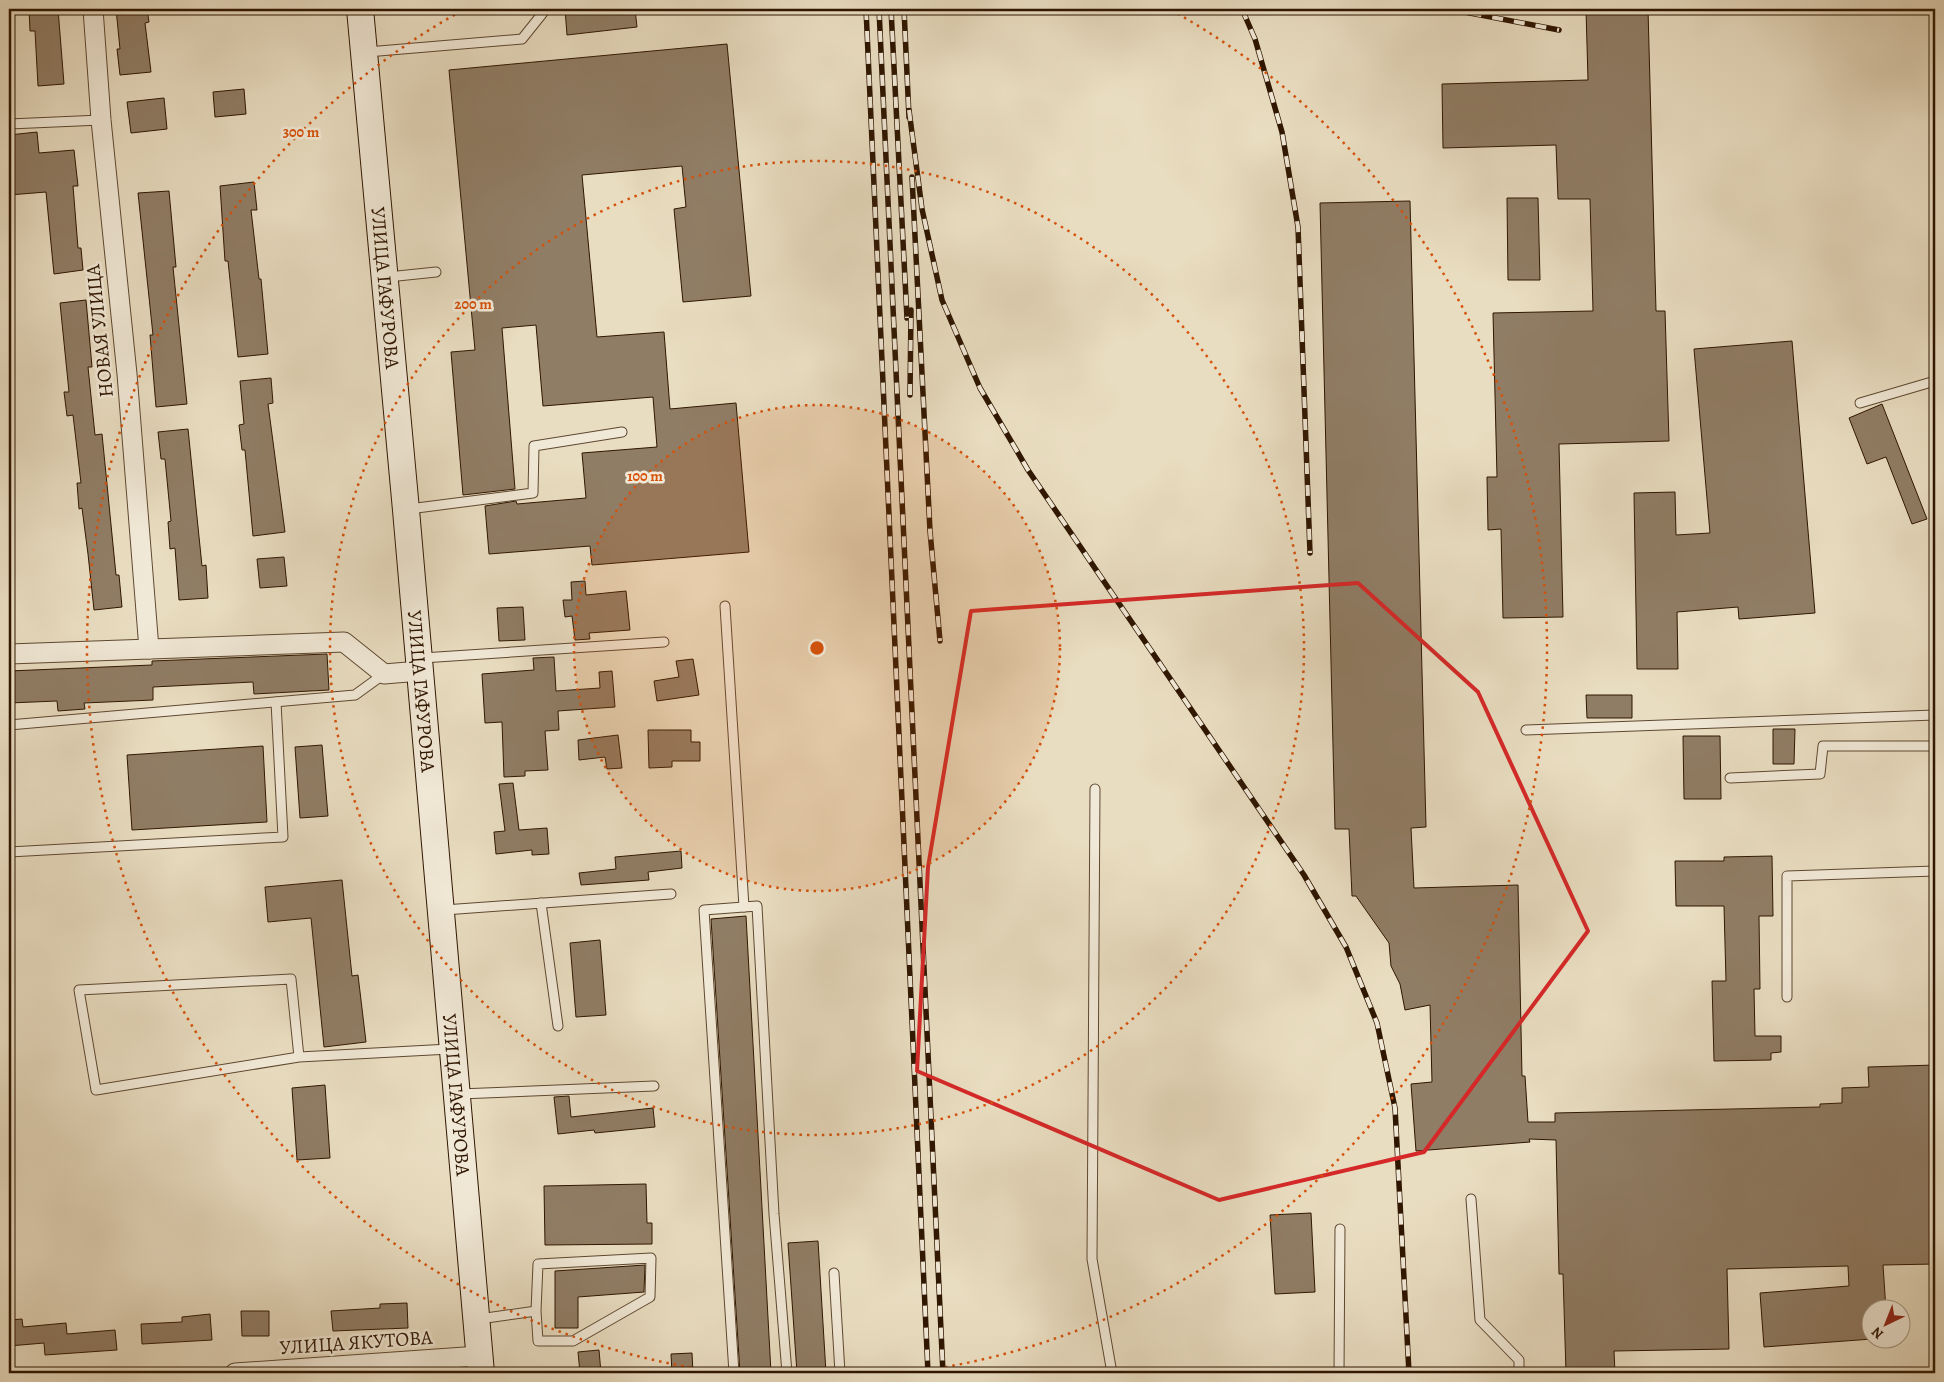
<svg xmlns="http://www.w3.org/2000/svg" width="1944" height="1382" font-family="Alegreya,serif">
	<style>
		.building { fill: #907d65; stroke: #2f1601 }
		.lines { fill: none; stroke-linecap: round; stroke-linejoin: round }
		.service-casing { stroke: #5e4831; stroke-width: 11 }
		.minor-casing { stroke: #5e4831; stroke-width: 21 }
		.secondary-casing { stroke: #2f1601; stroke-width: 28 }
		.service { stroke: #f1e9d7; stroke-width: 9 }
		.minor { stroke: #f1e9d7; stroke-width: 19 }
		.secondary { stroke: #f1e9d7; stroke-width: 26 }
		.rail-casing { stroke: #2f1601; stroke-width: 5.5 }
		.rail { stroke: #f1e9d7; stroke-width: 4; stroke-dasharray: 11; stroke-linecap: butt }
		.marked { fill: none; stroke: #d62828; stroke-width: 4; stroke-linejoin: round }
		.ring { fill: none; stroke: #d6520b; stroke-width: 2.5; stroke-dasharray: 2.5 5 }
		.labels { text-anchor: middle; stroke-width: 5; stroke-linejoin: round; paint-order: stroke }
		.street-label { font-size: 20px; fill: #2f1601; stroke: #f1e9d7 }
		.centre { fill: #d6520b; stroke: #f1e9d7; stroke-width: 2.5 }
		.ring-label { font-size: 15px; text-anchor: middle; font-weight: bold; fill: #d6520b; stroke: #f1e9d7; stroke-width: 5; stroke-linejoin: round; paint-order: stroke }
	</style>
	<rect width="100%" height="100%" fill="#e9ddc1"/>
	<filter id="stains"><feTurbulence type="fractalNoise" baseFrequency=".004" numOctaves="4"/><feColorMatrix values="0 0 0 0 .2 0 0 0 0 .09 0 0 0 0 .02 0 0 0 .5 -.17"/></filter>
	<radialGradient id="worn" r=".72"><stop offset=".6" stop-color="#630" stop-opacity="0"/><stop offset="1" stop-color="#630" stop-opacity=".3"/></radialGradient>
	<!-- building -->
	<g class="building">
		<polygon points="29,9 58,9 64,84 38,86 35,31 30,31"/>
		<polygon points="116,9 147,9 149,22 145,23 151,72 120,75 117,49 120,49"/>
		<polygon points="565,9 635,9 637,27 567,35"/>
		<polygon points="1586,9 1648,9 1656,311 1665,311 1669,441 1559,444 1563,617 1503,618 1501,529 1488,530 1487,477 1497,477 1493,313 1593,311 1590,199 1558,199 1556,145 1443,148 1442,84 1588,80"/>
		<polygon points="727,44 751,296 683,302 674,209 686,207 682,166 582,175 597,337 664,332 670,409 736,403 749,552 592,565 590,546 489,554 485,506 516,501 517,504 586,498 582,453 657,447 653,397 543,406 536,325 502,328 515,489 463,495 451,352 475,350 449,70"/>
		<polygon points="244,89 246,114 215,117 213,92"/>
		<polygon points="164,98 167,129 131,133 127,102"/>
		<polygon points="37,132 39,153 74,150 78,186 73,186 78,248 81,248 83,270 54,274 46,192 9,195 9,135"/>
		<polygon points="254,182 257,210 251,210 259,279 261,279 268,354 238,357 228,261 225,261 220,186"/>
		<polygon points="169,191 176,267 173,267 187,404 156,407 150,335 153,335 138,193"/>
		<polygon points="1507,198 1538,198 1540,280 1508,280"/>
		<polygon points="1410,201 1426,827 1411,828 1414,888 1518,885 1522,1076 1525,1076 1528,1122 1555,1122 1555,1113 1820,1107 1820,1104 1842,1103 1842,1088 1869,1087 1868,1067 1935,1065 1935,1264 1883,1265 1886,1310 1872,1310 1872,1339 1764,1347 1760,1293 1849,1286 1848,1266 1727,1269 1729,1349 1614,1351 1615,1373 1566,1373 1563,1274 1559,1274 1556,1140 1529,1139 1530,1142 1416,1151 1411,1084 1432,1082 1430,1005 1405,1010 1400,984 1391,966 1389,943 1356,896 1352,896 1349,829 1335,829 1320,203"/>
		<polygon points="86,300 92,367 88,367 95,435 102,434 116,575 119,575 122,607 94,610 88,554 82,508 79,509 77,483 81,483 73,415 67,416 64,392 69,392 60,303"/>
		<polygon points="1792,341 1815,613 1739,619 1738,607 1677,612 1678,669 1637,669 1634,493 1675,492 1676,535 1710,533 1694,349"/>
		<polygon points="271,378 273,403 268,404 285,532 253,536 245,450 242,450 239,425 244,424 240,381"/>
		<polygon points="1882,404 1927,519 1912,524 1886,457 1867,464 1849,418"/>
		<polygon points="188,429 202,566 206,565 208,598 179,600 175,548 170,549 168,522 171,521 165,459 161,459 158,432"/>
		<polygon points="284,557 287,586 260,588 257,559"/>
		<polygon points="585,581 586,595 626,591 630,630 589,633 590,639 575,640 572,616 565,617 563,600 572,600 571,582"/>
		<polygon points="523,607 525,640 499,641 497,608"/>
		<polygon points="327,654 329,690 254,694 253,682 153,687 153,700 84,703 85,709 58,711 57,701 9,703 9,671 152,665 152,661"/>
		<polygon points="554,657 556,691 600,688 599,672 612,671 615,707 558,711 559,730 545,731 548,770 525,771 525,776 504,777 502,722 485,723 482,674 534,670 533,658"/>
		<polygon points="693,659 699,695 657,701 654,681 679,677 676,661"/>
		<polygon points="1586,695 1632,695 1632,718 1587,718"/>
		<polygon points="1773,729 1795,729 1794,764 1773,764"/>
		<polygon points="648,730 691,730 691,742 700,742 700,761 672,761 672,767 649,768"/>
		<polygon points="618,735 622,768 607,769 605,757 579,760 578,740"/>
		<polygon points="1683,736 1720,736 1721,799 1684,799"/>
		<polygon points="322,745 328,816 300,818 295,747"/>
		<polygon points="263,746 267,822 132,830 127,755"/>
		<polygon points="513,783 519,830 547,828 549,854 532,855 532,850 496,854 494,832 505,831 499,784"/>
		<polygon points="681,851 682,868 648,872 649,880 581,885 579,873 616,869 615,857"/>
		<polygon points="1772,856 1773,916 1759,916 1760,989 1754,989 1755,1036 1781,1036 1781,1052 1771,1053 1771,1060 1714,1061 1712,981 1726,981 1724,906 1676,906 1675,861 1724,861 1724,857"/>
		<polygon points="342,880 352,976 358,975 366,1042 324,1047 311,918 268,922 265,887"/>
		<polygon points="746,916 764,1244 771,1373 740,1373 711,919"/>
		<polygon points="600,940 606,1015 576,1017 570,943"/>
		<polygon points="325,1085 330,1158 297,1160 292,1088"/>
		<polygon points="569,1096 571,1117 653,1108 655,1127 595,1133 594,1130 558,1134 554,1097"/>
		<polygon points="646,1184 647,1223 652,1223 652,1244 545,1245 544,1186"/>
		<polygon points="1311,1213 1315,1292 1275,1294 1270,1215"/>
		<polygon points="818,1241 826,1373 797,1373 788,1243"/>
		<polygon points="645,1265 644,1292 578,1297 578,1328 555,1328 555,1271"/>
		<polygon points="407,1303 408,1328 333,1331 331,1311 380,1308 380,1304"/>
		<polygon points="241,1311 269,1311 269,1336 242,1336"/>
		<polygon points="210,1314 212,1340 142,1344 141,1324 182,1322 182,1317"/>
		<polygon points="22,1319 23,1327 66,1323 67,1334 115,1330 117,1350 45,1355 44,1343 9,1346 9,1320"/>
		<polygon points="599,1350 601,1373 580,1373 578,1352"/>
		<polygon points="692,1353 693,1373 672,1373 671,1354"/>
	</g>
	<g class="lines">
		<!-- service casing -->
		<g class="service-casing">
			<g id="service">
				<polyline points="367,52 522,39 546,9"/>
				<polyline points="9,124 101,120"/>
				<polyline points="388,277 436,272"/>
				<polyline points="1860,403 1935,381"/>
				<polyline points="409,509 533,493 534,446 622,432"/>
				<polyline points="725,606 744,907"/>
				<polyline points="422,658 664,642"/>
				<polyline points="9,725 355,695 384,674"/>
				<polyline points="1526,730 1935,715"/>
				<polyline points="1730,778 1820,774 1823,746 1935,746"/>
				<polyline points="1095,789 1092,1259 1112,1373"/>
				<polyline points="9,852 283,837 276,702"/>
				<polyline points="541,903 558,1026"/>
				<polyline points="444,910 671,894"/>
				<polyline points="1787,997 1787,876 1935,871"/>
				<polyline points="299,1057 96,1090 79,990 291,979 299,1057 450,1049"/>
				<polyline points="459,1094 654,1086"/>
				<polyline points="1471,1199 1480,1320 1519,1360 1519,1373"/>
				<polyline points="834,1273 840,1373"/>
				<polyline points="479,1319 536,1311 538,1264 651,1258 650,1297 573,1341 538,1341 536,1311"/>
				<polyline points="734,1373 704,910 757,906 774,1214 787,1373"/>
				<polyline points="1339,1373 1340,1229"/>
			</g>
		</g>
		<!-- minor casing -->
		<g class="minor-casing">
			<g id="minor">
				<polyline points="93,9 101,120 127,374 149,649"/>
				<polyline points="9,654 344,642 384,674 420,671"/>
				<polyline points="235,1373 479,1356"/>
			</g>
		</g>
		<!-- secondary casing -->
		<g class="secondary-casing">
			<g id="secondary">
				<path id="s1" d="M 360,9 L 406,510 L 481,1373"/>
			</g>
		</g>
		<!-- service -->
		<use href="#service" class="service"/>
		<!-- minor -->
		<use href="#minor" class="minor"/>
		<!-- secondary -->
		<use href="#secondary" class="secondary"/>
		<!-- rail casing -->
		<g class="rail-casing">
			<g id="rail">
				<polyline points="866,9 928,1373"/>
				<polyline points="879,9 943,1373"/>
				<polyline points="891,9 907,318"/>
				<polyline points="904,9 909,117"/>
				<polyline points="1242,9 1255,39 1282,132 1298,227 1310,553"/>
				<polyline points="1449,9 1559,30"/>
				<polyline points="909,110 922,209 942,300 980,388 1028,470 1304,875 1346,947 1377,1023 1395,1108 1409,1373"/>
				<polyline points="912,177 930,531 940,641"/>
				<polyline points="910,395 911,310"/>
			</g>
		</g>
		<!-- rail -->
		<use href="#rail" class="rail"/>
	</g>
	<!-- marked area -->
	<path class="marked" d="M 1358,583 L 1478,692 L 1588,931 L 1424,1152 L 1219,1200 L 917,1071 L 928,867 L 971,611 Z"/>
	<!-- distance rings -->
	<circle cx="817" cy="648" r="243" fill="#d6520b" fill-opacity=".12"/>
	<g class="ring">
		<circle cx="817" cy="648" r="243"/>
		<circle cx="817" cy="648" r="487"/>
		<path d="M728 1373A730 730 0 0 1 463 10M1171 10A730 730 0 0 1 906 1373"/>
	</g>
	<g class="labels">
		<!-- street labels -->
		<g class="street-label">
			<text dy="7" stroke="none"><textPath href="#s1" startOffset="280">УЛИЦА ГАФУРОВА</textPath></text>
			<text transform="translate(99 331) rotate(-96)" y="7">НОВАЯ УЛИЦА</text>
			<text dy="7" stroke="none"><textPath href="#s1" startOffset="685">УЛИЦА ГАФУРОВА</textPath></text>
			<text dy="7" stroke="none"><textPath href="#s1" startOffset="1090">УЛИЦА ГАФУРОВА</textPath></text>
			<text transform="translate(356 1342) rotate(-4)" y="7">УЛИЦА ЯКУТОВА</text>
		</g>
	</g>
	<circle cx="817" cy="648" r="8" class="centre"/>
	<g class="ring-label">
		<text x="301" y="137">300 m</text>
		<text x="473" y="309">200 m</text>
		<text x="645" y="481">100 m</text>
	</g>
	<!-- margin -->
	<rect width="1944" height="1382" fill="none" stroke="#e9ddc1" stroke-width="30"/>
	<rect x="10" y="10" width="1924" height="1362" fill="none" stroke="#2f1601" stroke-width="2.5"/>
	<rect x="15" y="15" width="1914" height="1352" fill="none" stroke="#2f1601"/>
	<!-- north arrow -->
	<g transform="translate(1886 1324) rotate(223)"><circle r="24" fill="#f1e9d7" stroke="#a39581"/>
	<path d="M0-4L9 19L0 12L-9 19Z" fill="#8f2418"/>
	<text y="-8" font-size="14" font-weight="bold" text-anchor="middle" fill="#2f1601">N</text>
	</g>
	<rect width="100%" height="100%" filter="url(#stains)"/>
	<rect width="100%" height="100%" fill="url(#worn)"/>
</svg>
